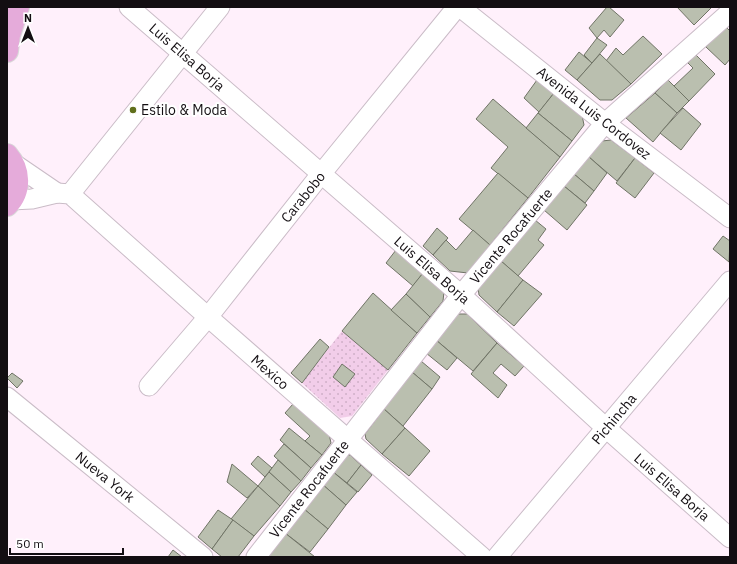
<svg xmlns="http://www.w3.org/2000/svg" width="737" height="564" font-family="'IBM Plex Sans',sans-serif">
	<style>
		.garden { fill: url(#garden-dots) }
		.building { fill: #babfaf; stroke: #707466 }
		.lines { fill: none; stroke-linecap: round; stroke-linejoin: round }
		.minor-casing { stroke: #cabcc7; stroke-width: 21 }
		.major-casing { stroke: #d9d8d9; stroke-width: 24 }
		.minor { stroke: #fff; stroke-width: 19 }
		.major { stroke: #e5abda; stroke-width: 22 }
		.poi-dot { fill: #606f1b; stroke: #fff; stroke-width: 1.5 }
		.labels { text-anchor: middle; stroke-width: 4; stroke-linejoin: round; paint-order: stroke }
		.street-label { font-size: 14px; fill: #130e12; stroke: #fff }
		.poi-label { font-size: 14px; fill: #130e12; stroke: #fff; text-anchor: start }
	</style>
	<defs>
		<pattern id="garden-dots" width="8" height="8" patternUnits="userSpaceOnUse"><rect width="8" height="8" fill="#f2cde9"/><path d="M2 2h.1M6 6h.1" fill="none" stroke="#cfafc7" stroke-width="1.8" stroke-linecap="round"/></pattern>
	</defs>
	<rect width="100%" height="100%" fill="#fff0fb"/>
	<!-- garden -->
	<polygon class="garden" points="342,331 388,370 352,416 340,418 302,383"/>
	<!-- building -->
	<g class="building">
		<polygon points="607,7 609,7 624,20 610,37 604,30 597,38 589,28"/>
		<polygon points="677,7 712,7 694,25"/>
		<polygon points="726,27 730,31 730,59 725,65 706,47"/>
		<polygon points="643,36 662,54 631,84 606,61 616,48 623,55"/>
		<polygon points="597,38 607,45 592,63 584,55"/>
		<polygon points="579,52 592,63 577,80 565,70"/>
		<polygon points="600,54 631,84 612,100 600,100 577,80"/>
		<polygon points="696,55 715,74 689,101 674,86 693,68 688,63"/>
		<polygon points="537,80 554,93 539,112 524,98"/>
		<polygon points="668,80 689,101 677,113 655,93"/>
		<polygon points="554,93 582,115 584,125 572,141 538,113"/>
		<polygon points="655,93 677,113 653,142 626,118"/>
		<polygon points="493,99 560,157 528,198 491,168 508,147 476,119"/>
		<polygon points="683,108 701,124 681,150 660,133"/>
		<polygon points="538,113 572,141 560,157 526,128"/>
		<polygon points="611,140 635,158 617,181 589,157 602,141"/>
		<polygon points="589,157 607,173 594,191 574,174"/>
		<polygon points="635,158 654,173 635,198 616,183"/>
		<polygon points="498,173 528,198 490,245 459,219"/>
		<polygon points="574,174 594,191 585,203 564,186"/>
		<polygon points="564,186 587,205 567,230 544,210"/>
		<polygon points="535,220 546,229 538,240 544,245 518,276 501,261"/>
		<polygon points="437,228 448,238 433,255 423,246"/>
		<polygon points="473,230 490,245 468,273 450,271 433,255 446,240 456,250"/>
		<polygon points="723,236 730,241 729,262 713,249"/>
		<polygon points="396,250 423,273 413,286 386,263"/>
		<polygon points="501,261 523,280 497,312 479,295 478,287"/>
		<polygon points="423,273 444,292 443,301 430,317 406,294"/>
		<polygon points="523,280 542,294 514,326 497,312"/>
		<polygon points="373,293 417,333 388,370 342,331"/>
		<polygon points="406,294 430,317 417,333 391,310"/>
		<polygon points="456,314 467,314 497,343 473,371 436,340"/>
		<polygon points="320,339 329,347 302,383 291,373"/>
		<polygon points="436,340 457,358 447,370 426,353"/>
		<polygon points="497,343 524,366 515,376 501,364 493,373 507,385 498,398 471,374"/>
		<polygon points="421,361 440,377 432,389 412,372"/>
		<polygon points="342,364 355,374 345,387 333,377"/>
		<polygon points="412,372 432,389 403,426 384,409"/>
		<polygon points="12,373 23,381 17,388 7,378"/>
		<polygon points="293,404 329,434 331,443 322,455 305,441 310,436 285,413"/>
		<polygon points="384,409 405,428 382,454 366,439 365,434"/>
		<polygon points="289,428 322,455 311,468 280,440"/>
		<polygon points="405,428 430,451 409,476 382,454"/>
		<polygon points="284,444 311,468 301,481 274,456"/>
		<polygon points="344,455 350,455 361,465 347,483 332,471"/>
		<polygon points="258,456 272,468 265,477 251,464"/>
		<polygon points="278,460 301,481 291,492 269,472"/>
		<polygon points="232,464 258,486 247,498 227,482"/>
		<polygon points="361,465 372,475 358,492 347,483"/>
		<polygon points="332,471 357,492 346,505 322,484"/>
		<polygon points="269,472 291,492 280,506 258,486"/>
		<polygon points="322,484 346,505 328,529 304,509"/>
		<polygon points="258,486 280,506 254,536 231,519"/>
		<polygon points="304,509 328,529 310,552 285,533"/>
		<polygon points="218,510 233,520 212,549 198,537"/>
		<polygon points="233,520 254,536 238,557 222,557 212,549"/>
		<polygon points="285,533 315,557 266,557"/>
		<polygon points="173,550 182,557 168,557"/>
	</g>
	<g class="lines">
		<!-- minor casing -->
		<g class="minor-casing">
			<g id="minor">
				<polyline points="129,7 461,295 606,428 730,538"/>
				<polyline points="460,7 605,123 730,218"/>
				<polyline points="13,163 57,193"/>
				<polyline points="70,194 220,7"/>
				<polyline points="11,200 32,199 57,193 70,194 208,317 482,557"/>
				<polyline points="149,386 208,317 321,174 457,7"/>
				<polyline points="7,397 203,557"/>
				<polyline points="256,557 461,295 605,123 730,12"/>
				<polyline points="497,557 730,281"/>
			</g>
		</g>
		<!-- major casing -->
		<g class="major-casing">
			<g id="major">
				<polyline points="7,51 9,35 18,7"/>
				<path d="M 7,155 C 20,170 21,191 7,205"/>
			</g>
		</g>
		<!-- minor -->
		<use href="#minor" class="minor"/>
		<!-- major -->
		<use href="#major" class="major"/>
	</g>
	<!-- markers -->
	<circle class="poi-dot" cx="133" cy="110" r="4"/>
	<g class="labels">
		<!-- street labels -->
		<g class="street-label">
			<text transform="translate(187 57) rotate(41)" y="5">Luis Elisa Borja</text>
			<text transform="translate(594 113) rotate(38)" y="5">Avenida Luis Cordovez</text>
			<text transform="translate(303 197) rotate(-51)" y="5">Carabobo</text>
			<text transform="translate(511 236) rotate(-50)" y="5">Vicente Rocafuerte</text>
			<text transform="translate(432 270) rotate(41)" y="5">Luis Elisa Borja</text>
			<text transform="translate(270 372) rotate(41)" y="5">Mexico</text>
			<text transform="translate(614 419) rotate(-50)" y="5">Pichincha</text>
			<text transform="translate(105 477) rotate(39)" y="5">Nueva York</text>
			<text transform="translate(672 487) rotate(41)" y="5">Luis Elisa Borja</text>
			<text transform="translate(309 489) rotate(-52)" y="5">Vicente Rocafuerte</text>
		</g>
		<!-- poi labels -->
		<g class="poi-label">
			<text x="141" y="115">Estilo &amp; Moda</text>
		</g>
	</g>
	<!-- border -->
	<rect width="737" height="564" fill="none" stroke="#130e12" stroke-width="16"/>
	<!-- north arrow -->
	<g transform="translate(28 28)" stroke="#ffffff" stroke-width="3" paint-order="stroke">
	<path d="M0-3L7 15L0 10L-7 15Z" fill="#130e12"/>
	<text y="-6" font-size="11" font-weight="bold" text-anchor="middle" fill="#130e12">N</text>
	</g>
	<!-- scale -->
	<path d="M10 548v6h113v-6" fill="none" stroke="#130e12" stroke-width="2"/>
	<text x="16" y="548" font-size="12" fill="#130e12" stroke="#ffffff" stroke-width="3" paint-order="stroke">50 m</text>
</svg>
